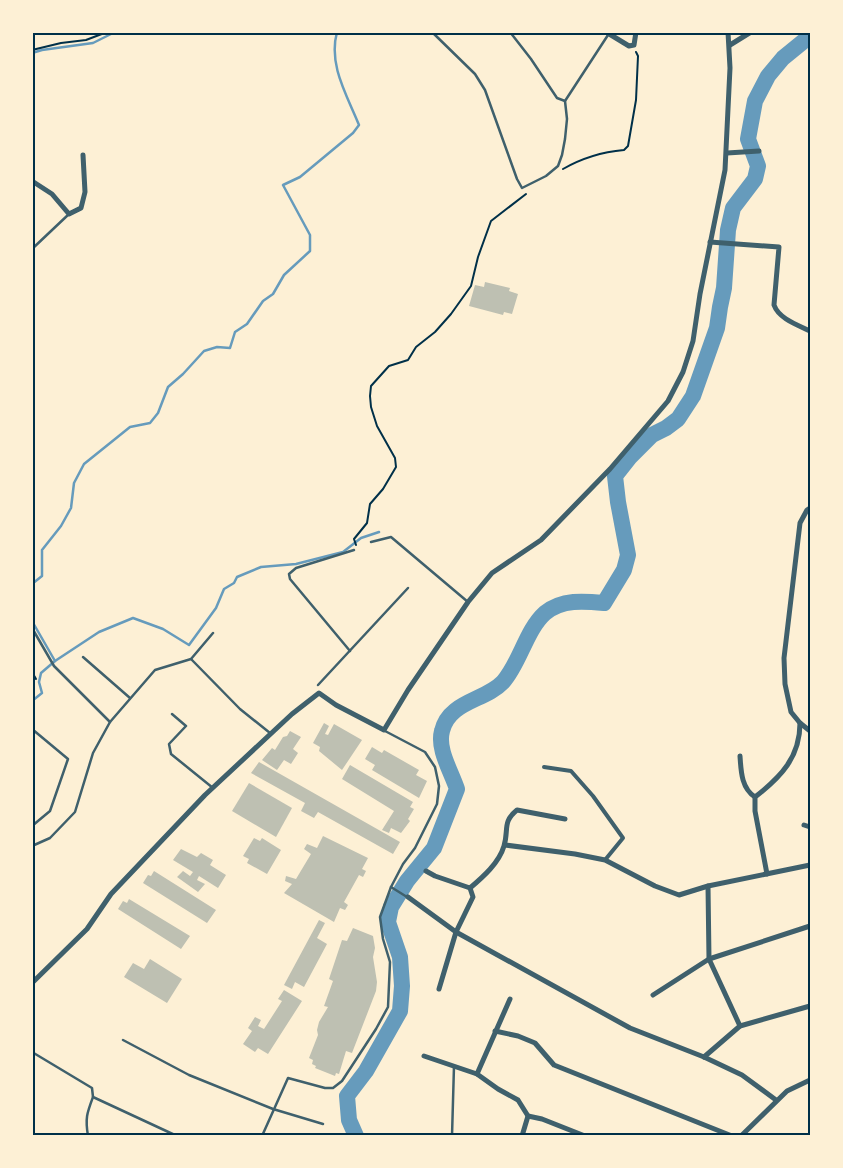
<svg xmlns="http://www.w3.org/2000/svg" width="843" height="1168" font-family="Merriweather,serif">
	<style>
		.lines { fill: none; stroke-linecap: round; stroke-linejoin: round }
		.stream { stroke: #669bbc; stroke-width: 2.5 }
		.river { stroke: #669bbc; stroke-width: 16 }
		.building { fill: #bec0b2 }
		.path { stroke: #003049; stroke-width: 2 }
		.service { stroke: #3f606c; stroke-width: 2.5 }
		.pedestrian { stroke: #3f606c; stroke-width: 4 }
		.minor { stroke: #3f606c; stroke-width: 5 }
		.neatline { fill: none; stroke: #003049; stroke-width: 2 }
	</style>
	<rect width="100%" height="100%" fill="#fdf0d5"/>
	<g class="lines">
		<!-- stream -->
		<g class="stream">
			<polyline points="32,53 42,50 93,43 115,32"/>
			<path d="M 32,584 L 42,576 L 42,550 L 61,526 L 71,508 L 74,483 L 84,464 L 130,427 L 150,423 L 158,413 L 168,387 L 183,374 L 204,351 L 217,347 L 230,348 L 235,332 L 247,324 L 263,301 L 273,294 L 284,275 L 310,251 L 310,235 L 283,185 L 300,177 L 353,133 L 359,125 C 347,95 328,65 337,32"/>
			<polyline points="32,621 55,661"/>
			<polyline points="32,701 42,693 39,682 41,673 55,661 99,632 133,618 163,629 189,645 216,608 224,589 234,583 237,577 261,567 296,564 343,552 361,538 379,532"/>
		</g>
		<!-- river -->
		<path class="river" d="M 356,1136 L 349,1120 L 347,1096 L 366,1071 L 400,1011 L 402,986 L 400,957 L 388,922 L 391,907 L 407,881 L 434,848 L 457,789 C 451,771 437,749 442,731 C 449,701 485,701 503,682 C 520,663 526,630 545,613 C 562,599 584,601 604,603 L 624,570 L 628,555 L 618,502 L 615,476 L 630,457 L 652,435 L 666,428 L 678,419 L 693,396 L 717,328 L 720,307 L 724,288 L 728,230 L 733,208 L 755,179 L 758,166 L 748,139 L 755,101 L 768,76 L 783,58 L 810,36"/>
	</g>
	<!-- building -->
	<g class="building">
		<polygon points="485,282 510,288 509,291 518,294 512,314 504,312 503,315 469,306 475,285 484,287"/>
		<polygon points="324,723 329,726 325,734 328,735 334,724 362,740 342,770 319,751 320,747 313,743"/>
		<polygon points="290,731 301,737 293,749 298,753 291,764 284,760 277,770 262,760 272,748 275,750 283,737 287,736"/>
		<polygon points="372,747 382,753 384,750 419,770 416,775 427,781 419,798 372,770 375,765 365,759"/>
		<polygon points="259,762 400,842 393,854 318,812 314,818 301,811 305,803 251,773"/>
		<polygon points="350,765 413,802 410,807 414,809 408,819 410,821 401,833 391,828 389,833 382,830 394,811 342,779"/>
		<polygon points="249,783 292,808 276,837 232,811"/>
		<polygon points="323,836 368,858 362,869 366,871 363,877 359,875 344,902 348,905 345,910 340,908 334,922 284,893 292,884 285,881 286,876 296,879 311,854 304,849 307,844 317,848"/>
		<polygon points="254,838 260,841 262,838 281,850 267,874 247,863 249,859 243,856"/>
		<polygon points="181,849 197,857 201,853 213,860 210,865 226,875 218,888 199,876 197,880 205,884 198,892 177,877 183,871 190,876 193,872 173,860"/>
		<polygon points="154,871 216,910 207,923 143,883 148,875 151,876"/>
		<polygon points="129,899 190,936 181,949 118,909 123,901 127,903"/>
		<polygon points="319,920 325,923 317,938 327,944 304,987 295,982 292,989 284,985"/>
		<polygon points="353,928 373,936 375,948 373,957 377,982 376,991 352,1053 346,1051 339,1074 336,1073 335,1076 315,1068 316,1066 312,1064 313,1060 309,1058 318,1035 317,1030 319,1022 328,1007 324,1006 333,981 329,979 342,940 347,941"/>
		<polygon points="150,959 182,979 167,1003 124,977 133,963 144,969"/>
		<polygon points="284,990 302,1001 268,1054 258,1048 255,1052 243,1044 252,1031 248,1028 255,1017 261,1020 258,1026 264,1029 282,1001 278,999"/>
	</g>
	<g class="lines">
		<!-- path -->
		<g class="path">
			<polyline points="32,50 61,43 86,40 107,32"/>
			<path d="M 563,169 C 582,158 602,152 624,150 L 628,146 L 636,100 L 638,56 L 636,52"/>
			<polyline points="356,545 354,539 367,523 370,504 383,489 396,467 395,458 377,426 371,407 370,396 371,386 389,366 408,360 416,347 435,332 451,314 471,286 478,257 491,221 526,194"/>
			<polyline points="32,672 36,679"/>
		</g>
		<!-- service -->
		<g class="service">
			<polyline points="432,32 475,74 485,90 517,179 522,188 546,176 558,166 562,155 565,139 567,119 565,101 608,35"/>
			<polyline points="510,32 531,59 557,98 565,101"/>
			<polyline points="32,249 69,214"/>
			<polyline points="371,542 391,537 468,602"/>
			<polyline points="32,628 54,666 110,722"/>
			<polyline points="350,651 290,579 289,574 296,568 354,550"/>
			<polyline points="83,657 130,698"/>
			<polyline points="191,659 240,709 270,733"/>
			<polyline points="318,685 408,588"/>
			<polyline points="172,714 186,726 169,744 171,754 213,788"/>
			<polyline points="32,729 68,759 50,811 32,826"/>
			<polyline points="32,846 50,838 75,812 93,753 110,722 155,670 191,659 213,633"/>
			<polyline points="391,887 407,897"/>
			<polyline points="123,1040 189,1075 273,1109 323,1124"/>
			<polyline points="32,1052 92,1088 93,1097 177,1136"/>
			<path d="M 88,1136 C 85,1118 87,1113 93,1097"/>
			<polyline points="262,1136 288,1078 325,1088 333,1088 342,1081 376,1029 388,1007 390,962 383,939 380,917 391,887 403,864 415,848 437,804 439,786 435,767 425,752 385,731"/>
			<polyline points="452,1136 454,1066"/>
		</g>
		<!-- pedestrian -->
		<polyline class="pedestrian" points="544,767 571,771 593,796 623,838 605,860"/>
		<!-- minor -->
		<g class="minor">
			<polyline points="606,32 629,46 634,45 636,32"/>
			<polyline points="730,45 751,32"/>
			<polyline points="727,153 759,151"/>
			<polyline points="32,181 52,194 69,214 81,208 85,192 83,155"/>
			<path d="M 710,242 L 779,247 L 774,305 C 779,319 798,325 810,331"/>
			<polyline points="810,508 807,510 800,523 784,658 785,684 791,712 800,723 810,731"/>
			<path d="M 740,756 C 741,770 741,788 755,797"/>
			<polyline points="804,825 810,827"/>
			<polyline points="505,845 575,854 605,860 655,886 679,895 708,886 810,865"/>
			<polyline points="426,871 435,876 470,888 473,897 456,932 439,989"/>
			<path d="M 767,874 L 755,811 L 755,797 C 781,777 800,757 800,723"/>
			<polyline points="708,886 709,959 740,1026"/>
			<path d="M 470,888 C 483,877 499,863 504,846 C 509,830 502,822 517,810 L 565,819"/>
			<polyline points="408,897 456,932 630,1028 704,1057 742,1075 776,1100"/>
			<polyline points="32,983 87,929 111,894 205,795 292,714 319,693 336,705 384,730 408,690 468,602 492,573 541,540 610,469 668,401 683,372 693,341 700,294 725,170 730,68 728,32"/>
			<polyline points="653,995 709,959 810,926"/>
			<polyline points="495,1031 518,1036 535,1043 554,1065 732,1136"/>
			<polyline points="424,1056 477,1074 498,1089 518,1100 528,1116 542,1119 585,1136"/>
			<polyline points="704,1057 740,1026 810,1006"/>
			<polyline points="477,1074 510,999"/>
			<polyline points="522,1136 528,1116"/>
			<polyline points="741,1136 787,1091 810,1080"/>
		</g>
	</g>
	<!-- border -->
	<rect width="843" height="1168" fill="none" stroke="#fdf0d5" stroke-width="68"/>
	<rect x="34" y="34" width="775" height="1100" class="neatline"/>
</svg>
